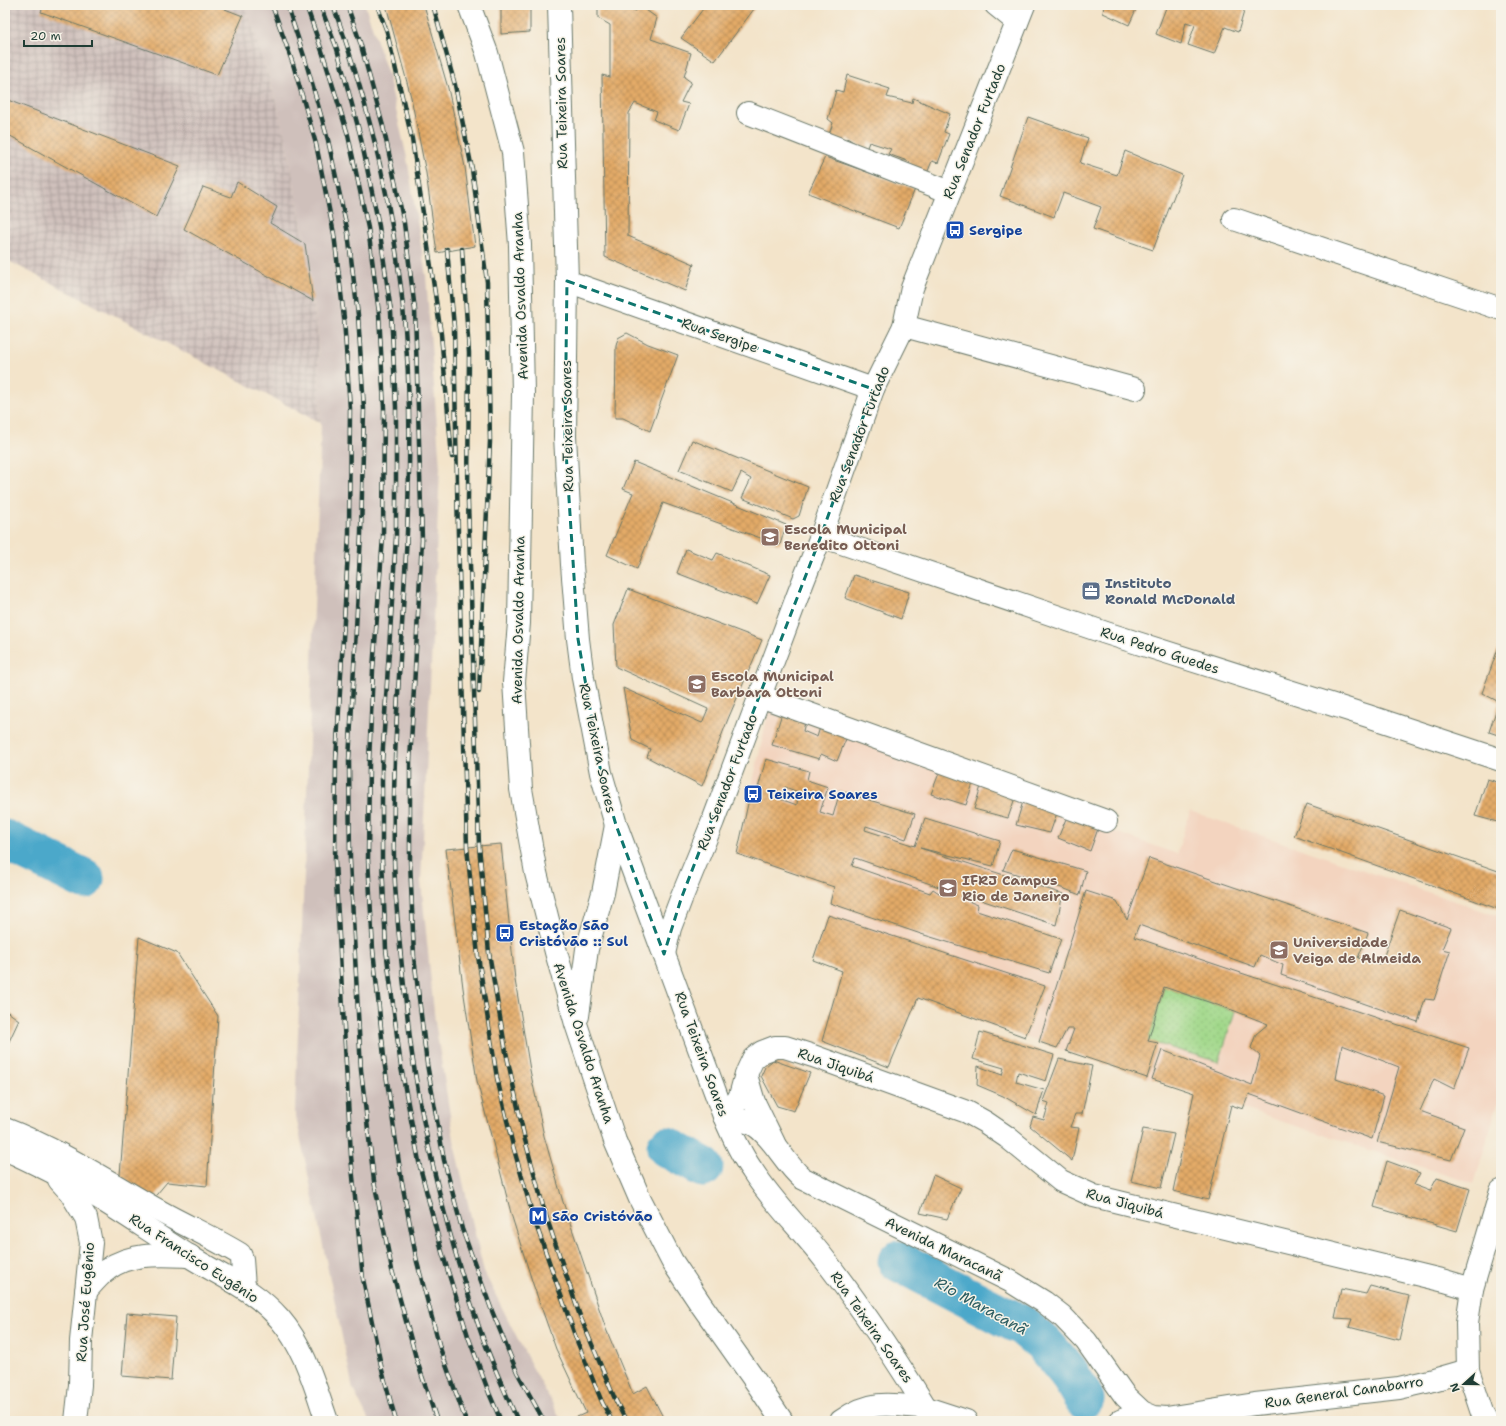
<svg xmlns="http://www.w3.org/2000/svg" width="1506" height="1426" font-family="'Shantell Sans',sans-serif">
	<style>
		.built { fill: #f3d4bf }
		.industrial { fill: url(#industrial-grid) }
		.railway { fill: #cfc0bb }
		.park { fill: url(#park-dots); stroke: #608a5f }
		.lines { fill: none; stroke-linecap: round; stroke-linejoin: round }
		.river { stroke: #4ba8ca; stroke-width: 41 }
		.building { fill: url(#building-cross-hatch); fill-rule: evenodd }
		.street-casing { stroke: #697768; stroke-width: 24 }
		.secondary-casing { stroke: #697768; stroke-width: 24 }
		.primary-casing { stroke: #697768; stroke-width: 24 }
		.street { stroke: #fff; stroke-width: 22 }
		.secondary { stroke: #fff; stroke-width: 22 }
		.primary { stroke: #fff; stroke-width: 22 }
		.rail-casing { stroke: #1f3d34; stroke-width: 4.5 }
		.rail { stroke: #f7f3e8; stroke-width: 3; stroke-dasharray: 9; stroke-linecap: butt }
		.marked { fill: none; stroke: #0f766e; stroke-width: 3; stroke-dasharray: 8 5; stroke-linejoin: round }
		.labels { text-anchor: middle; stroke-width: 3; stroke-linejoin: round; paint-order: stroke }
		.street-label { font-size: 14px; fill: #1f3d34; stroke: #f7f3e8 }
		.transit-label { font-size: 14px; font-weight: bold; fill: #164399; stroke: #f7f3e8; text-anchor: start }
		.education-label { font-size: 14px; font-weight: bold; fill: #785e54; stroke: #f7f3e8; text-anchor: start }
		.service-label { font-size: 14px; font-weight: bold; fill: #4e5e75; stroke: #f7f3e8; text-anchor: start }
		.water-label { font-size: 15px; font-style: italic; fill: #2c5d61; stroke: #f7f3e8 }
	</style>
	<defs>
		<pattern id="industrial-grid" width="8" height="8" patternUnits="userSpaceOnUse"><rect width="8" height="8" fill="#cfc0bb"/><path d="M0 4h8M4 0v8" fill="none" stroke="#a79d99"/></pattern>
		<pattern id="park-dots" width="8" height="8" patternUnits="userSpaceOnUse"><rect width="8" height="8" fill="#a1d88a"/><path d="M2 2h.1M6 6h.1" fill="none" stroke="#8aba78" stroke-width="1.8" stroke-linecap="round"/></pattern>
		<pattern id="building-cross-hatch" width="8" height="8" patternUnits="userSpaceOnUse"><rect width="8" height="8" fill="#e3aa68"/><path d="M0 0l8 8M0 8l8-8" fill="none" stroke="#b78c56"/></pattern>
	</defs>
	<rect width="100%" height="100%" fill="#f7f3e8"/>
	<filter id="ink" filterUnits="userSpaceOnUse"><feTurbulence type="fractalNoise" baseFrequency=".025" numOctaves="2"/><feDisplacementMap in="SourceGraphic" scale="8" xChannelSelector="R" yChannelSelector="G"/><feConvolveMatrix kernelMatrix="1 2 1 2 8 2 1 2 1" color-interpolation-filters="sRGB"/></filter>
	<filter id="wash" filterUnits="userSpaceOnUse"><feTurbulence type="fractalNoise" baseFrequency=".012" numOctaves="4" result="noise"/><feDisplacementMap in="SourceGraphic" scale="16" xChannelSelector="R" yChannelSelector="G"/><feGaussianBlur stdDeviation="0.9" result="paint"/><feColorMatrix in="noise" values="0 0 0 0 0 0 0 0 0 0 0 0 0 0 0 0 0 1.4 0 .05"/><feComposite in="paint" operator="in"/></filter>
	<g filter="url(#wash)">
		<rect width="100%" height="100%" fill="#f3e4ca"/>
		<!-- built -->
		<polygon class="built" points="770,705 1099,826 1177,854 1190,811 1501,917 1501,1093 1474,1184 1066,1051 813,960 828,915 834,887 737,854"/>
		<!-- industrial -->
		<polygon class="industrial" points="5,5 246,5 276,100 289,154 305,244 318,337 321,423 5,259"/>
		<!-- railway -->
		<polygon class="railway" points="246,5 365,5 388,75 407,158 426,276 440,468 421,882 435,1022 456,1152 484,1272 529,1361 562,1421 369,1421 353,1389 295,1112 321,423 318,337 307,255 289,154 276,100"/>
		<!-- park -->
		<polygon class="park" points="1164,987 1235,1011 1219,1062 1148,1041"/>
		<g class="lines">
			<!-- river -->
			<g class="river">
				<polyline points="5,840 84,879"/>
				<polyline points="667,1147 703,1167"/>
				<polyline points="898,1261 1023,1326 1044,1344 1068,1372 1084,1399"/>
			</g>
		</g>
		<g id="blocks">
			<!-- building -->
			<g class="building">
				<polygon points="44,5 227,5 225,9 243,16 217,75 41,12"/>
				<polygon points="386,5 424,5 448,88 465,167 475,246 437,253 426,173 411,97"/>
				<polygon points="501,5 530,5 530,32 501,34"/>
				<polygon points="598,5 625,5 625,7 636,11 639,5 657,18 651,39 691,53 684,77 691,82 681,102 689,104 679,130 654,120 657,112 635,103 629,113 628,236 694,264 685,291 605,257 602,75 610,77 610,25 598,18"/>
				<polygon points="706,5 757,5 715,61 681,38"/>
				<polygon points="1104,5 1138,5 1129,25 1103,13"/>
				<polygon points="1167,5 1236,5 1245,8 1238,32 1225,27 1214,54 1188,45 1195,25 1186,22 1181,44 1156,34"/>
				<polygon points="847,75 890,89 887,97 912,103 913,98 950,114 944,132 949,134 938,163 932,161 926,176 907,167 910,162 888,154 891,149 869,142 866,150 847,138 844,146 828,137 833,123 828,119 836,90 843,92"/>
				<polygon points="5,99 180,166 156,217 5,133"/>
				<polygon points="1028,117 1088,138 1080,163 1117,175 1125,151 1182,175 1153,250 1093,229 1101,207 1063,193 1054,217 1000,196"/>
				<polygon points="825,157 915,189 899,228 808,193"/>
				<polygon points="237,182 277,207 270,223 305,244 313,301 184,229 203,187 231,197"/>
				<polygon points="627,333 648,344 678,355 650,431 623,418 615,418 616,346 618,338"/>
				<polygon points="692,440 808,487 799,516 793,519 742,498 751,479 741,473 732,492 679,470"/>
				<polygon points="634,462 786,525 780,545 663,503 637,569 607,555 633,493 623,489"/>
				<polygon points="686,549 713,560 717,553 770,575 757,604 677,573"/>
				<polygon points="854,575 909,592 901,619 845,598"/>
				<polygon points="628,589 762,640 728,719 702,786 647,757 650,749 632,740 623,688 702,723 708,709 616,667 614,625"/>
				<polygon points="1499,646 1501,647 1501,736 1489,732 1499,702 1482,693"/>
				<polygon points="783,710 806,718 803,731 817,737 821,724 848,734 837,761 821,754 819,759 772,745"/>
				<path d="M 766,759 L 809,771 L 807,780 L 828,787 L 820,812 L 833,816 L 840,791 L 915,814 L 906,839 L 866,826 L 865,830 L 915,846 L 925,818 L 1000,841 L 993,866 L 920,848 L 1063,894 L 1056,925 L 963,894 L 961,898 L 978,905 L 977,911 L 1061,939 L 1049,973 L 921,934 L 830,903 L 834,887 L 737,854 L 751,790 L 757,792 ZM 785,787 L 798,792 L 797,805 L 780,799 ZM 855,858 L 945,889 L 942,895 L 933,889 L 930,893 L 852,866 Z"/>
				<polygon points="941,768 974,780 966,805 931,794"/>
				<polygon points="1487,779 1501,783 1501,823 1475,816"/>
				<polygon points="982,783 1016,795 1008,818 974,809"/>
				<polygon points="1024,798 1058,810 1050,833 1016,825"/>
				<polygon points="1307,804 1501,872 1501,910 1294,836"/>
				<polygon points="1068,814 1099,826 1090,851 1058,838"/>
				<polygon points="501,844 515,980 530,1070 544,1136 563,1202 606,1329 633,1394 647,1386 665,1421 568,1421 586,1413 556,1349 533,1284 512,1217 477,1081 463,988 446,849"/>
				<polygon points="1012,849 1086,871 1080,895 1065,889 1003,870"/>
				<polygon points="1149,858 1368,933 1358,958 1381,964 1400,910 1451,928 1442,949 1450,951 1434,1000 1425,999 1418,1022 1281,975 1283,965 1260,955 1255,967 1139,925 1134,937 1256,978 1469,1048 1454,1089 1434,1079 1420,1111 1464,1127 1451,1160 1377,1142 1399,1067 1342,1045 1336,1079 1384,1096 1372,1139 1249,1094 1243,1109 1231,1105 1208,1200 1173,1191 1194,1093 1152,1079 1162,1050 1252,1085 1260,1056 1251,1048 1256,1034 1268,1024 1235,1011 1164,987 1148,1041 1158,1043 1147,1078 1066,1051 1074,1029 1067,1029 1057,1048 1039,1042 1086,891 1117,901 1127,920"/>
				<polygon points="828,915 1045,986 1025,1037 918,998 889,1067 822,1041 842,971 813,960"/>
				<polygon points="139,937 177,953 218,1016 207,1186 167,1182 152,1200 120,1175"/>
				<polygon points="5,1010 19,1020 5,1050"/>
				<polygon points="980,1032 1054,1055 1046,1081 1018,1072 1016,1082 1044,1090 1036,1115 1003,1096 977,1085 978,1066 1002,1075 1004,1068 973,1059"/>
				<polygon points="1059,1059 1092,1066 1082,1114 1075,1114 1070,1127 1079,1128 1072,1161 1030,1126 1033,1117 1044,1120 1049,1103 1043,1101"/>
				<polygon points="773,1060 810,1073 794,1111 777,1106 761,1076 765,1067"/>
				<polygon points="1143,1129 1174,1134 1161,1188 1131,1181"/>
				<polygon points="1387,1161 1420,1173 1414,1185 1430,1191 1437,1178 1470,1189 1457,1231 1374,1207"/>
				<polygon points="933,1175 961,1188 947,1219 920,1213"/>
				<polygon points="1370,1286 1409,1296 1399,1340 1349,1327 1352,1319 1335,1318 1341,1289 1366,1294"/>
				<polygon points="127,1313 176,1317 171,1380 122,1376"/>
			</g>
		</g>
	</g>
	<g filter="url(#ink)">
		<use href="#blocks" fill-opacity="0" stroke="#697768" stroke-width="1"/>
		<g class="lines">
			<!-- street casing -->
			<g class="street-casing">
				<g id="street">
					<polyline points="748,113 950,192"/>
					<polyline points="1234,219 1501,309"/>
					<polyline points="567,281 873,389"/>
					<polyline points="904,326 1135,389"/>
					<polyline points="821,536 1106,633 1368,716 1501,760"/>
					<polyline points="760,696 1106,821"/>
					<polyline points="746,1075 754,1102 774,1143"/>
					<polyline points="724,1116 734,1106 740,1096 746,1074 753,1059 762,1052 775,1047 785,1047 813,1056 967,1112 985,1122 1007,1137 1061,1181 1094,1196 1445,1281 1472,1289"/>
					<path d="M 5,1129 C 58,1149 105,1180 154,1208 C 182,1224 212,1237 240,1254 L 242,1259 L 244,1287"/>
				</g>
			</g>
			<!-- secondary casing -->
			<g class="secondary-casing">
				<g id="secondary">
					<polyline points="996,5 1017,22"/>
					<polyline points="664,954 670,928 681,899 713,821 799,592 821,536 873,389 904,326 912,288 1024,5"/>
					<path d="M 724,1116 C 734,1119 745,1120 754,1125 C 772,1135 784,1163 802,1178 L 1010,1281 L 1044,1302 L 1062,1316 L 1086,1341 L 1125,1396 L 1142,1412 L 1154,1417 L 1166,1418 L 1255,1404 L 1399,1388 L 1430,1381 L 1468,1370"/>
					<polyline points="926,1408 966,1421"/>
					<polyline points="1120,1421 1142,1412"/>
					<polyline points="1487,1421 1482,1412 1468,1370 1467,1323 1472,1289 1501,1191"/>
				</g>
			</g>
			<!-- primary casing -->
			<g class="primary-casing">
				<g id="primary">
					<polyline points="469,5 487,53 513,152 520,245 523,393 519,623 514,682 521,789 536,873 556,952 576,1024 615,1141 640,1199 672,1261 700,1303 758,1385 782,1421"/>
					<path d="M 559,5 L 567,281 L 565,436 L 572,565 L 578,639 L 583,678 L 601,773 L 616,825 L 724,1116 C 732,1135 740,1153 752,1170 C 773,1203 801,1229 825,1260 C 865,1312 900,1365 934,1421"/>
					<polyline points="578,1016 587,949 603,893 616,825"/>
					<path d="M 5,1149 C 32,1162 60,1175 86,1190 C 121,1211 154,1234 189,1256 C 222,1277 253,1288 280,1319 C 305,1348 315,1387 327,1421"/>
					<polyline points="59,1180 70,1192 86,1218 91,1243 81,1341 80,1385 76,1421"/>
					<path d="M 86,1291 C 93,1283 99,1275 108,1269 C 131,1252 162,1255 190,1256"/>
					<path d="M 841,1421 C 871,1399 891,1404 926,1408"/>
				</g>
			</g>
			<!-- street -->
			<use href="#street" class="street"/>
			<!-- secondary -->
			<use href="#secondary" class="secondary"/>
			<!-- primary -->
			<use href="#primary" class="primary"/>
			<!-- rail casing -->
			<g class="rail-casing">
				<g id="rail">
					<polyline points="272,5 293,64 316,144 334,234 344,318 350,409 349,534 336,761 335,861 351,1156 363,1279 382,1370 396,1421"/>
					<polyline points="287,5 305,59 328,140 348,233 358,315 364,409 361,534 349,761 350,860 361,1070 374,1181 392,1270 416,1358 437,1421"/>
					<polyline points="306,5 323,54 348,135 368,228 379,313 384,408 383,537 373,670 369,762 368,859 373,949 385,1067 401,1177 417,1262 440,1348 466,1421"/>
					<polyline points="320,5 337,49 360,134 379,226 391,312 396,407 396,537 382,763 382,859 386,949 401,1067 420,1167 442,1252 468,1336 489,1393 501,1421"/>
					<path d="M 333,5 C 380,134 407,272 409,409 C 412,559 391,708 394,858 C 395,904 400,950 405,995 C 408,1019 410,1044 414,1067 C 428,1156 450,1243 479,1327 C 490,1359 504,1390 518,1421"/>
					<polyline points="347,5 360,42 383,126 404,223 415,310 422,540 410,762 410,860 414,957 427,1064 444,1160 462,1229 492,1311 517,1372 544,1421"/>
					<polyline points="377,5 387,32 412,139 441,334 452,457"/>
					<polyline points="433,5 455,85 472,169 487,282 490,441 479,692"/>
					<polyline points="447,249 454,327 458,534 467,847 478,956 497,1078 513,1146 533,1216 577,1341 602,1402 612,1421"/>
					<polyline points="462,249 469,353 468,502 479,846 489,953 506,1052 525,1140 545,1213 580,1316 615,1399 626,1421"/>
				</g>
			</g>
			<!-- rail -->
			<use href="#rail" class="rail"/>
		</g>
	</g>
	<!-- marked area -->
	<path class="marked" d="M 567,281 L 873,389 L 821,536 L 681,899 L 664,954 L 616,825 L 601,773 L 578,639 L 565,436 Z"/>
	<!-- icons -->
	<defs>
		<g id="bus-square" transform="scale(1)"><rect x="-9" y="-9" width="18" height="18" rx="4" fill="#1a4fb4" stroke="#f7f3e8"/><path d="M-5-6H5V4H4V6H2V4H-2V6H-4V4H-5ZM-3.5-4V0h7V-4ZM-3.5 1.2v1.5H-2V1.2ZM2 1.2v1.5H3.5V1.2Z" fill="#fff"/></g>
		<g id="school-square" transform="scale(1)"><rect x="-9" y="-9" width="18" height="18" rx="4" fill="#8d6e63" stroke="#f7f3e8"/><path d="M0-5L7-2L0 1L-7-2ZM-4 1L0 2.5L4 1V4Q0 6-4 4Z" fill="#fff"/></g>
		<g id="office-square" transform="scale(1)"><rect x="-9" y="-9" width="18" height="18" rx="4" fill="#5c6f8a" stroke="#f7f3e8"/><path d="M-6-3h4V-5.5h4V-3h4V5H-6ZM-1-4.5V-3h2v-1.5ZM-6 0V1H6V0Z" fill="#fff"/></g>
		<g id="university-square" transform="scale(1)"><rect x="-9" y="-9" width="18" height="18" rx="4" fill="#8d6e63" stroke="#f7f3e8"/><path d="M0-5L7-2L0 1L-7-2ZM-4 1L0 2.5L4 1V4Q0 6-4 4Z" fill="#fff"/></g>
		<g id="metro-square" transform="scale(1)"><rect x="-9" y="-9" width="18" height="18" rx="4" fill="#1a4fb4" stroke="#f7f3e8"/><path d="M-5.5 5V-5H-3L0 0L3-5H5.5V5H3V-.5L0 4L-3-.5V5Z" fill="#fff"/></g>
	</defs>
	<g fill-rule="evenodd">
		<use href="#bus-square" x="955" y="230"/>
		<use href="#school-square" x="770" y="537"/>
		<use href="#office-square" x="1091" y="591"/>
		<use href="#school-square" x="697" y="684"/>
		<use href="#bus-square" x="753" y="794"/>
		<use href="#university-square" x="948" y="888"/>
		<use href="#bus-square" x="505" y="933"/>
		<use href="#university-square" x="1279" y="950"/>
		<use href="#metro-square" x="538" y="1216"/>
	</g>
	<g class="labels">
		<!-- street labels -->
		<g class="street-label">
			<text transform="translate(561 103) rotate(-91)" y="5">Rua Teixeira Soares</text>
			<text transform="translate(974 131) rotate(-68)" y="5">Rua Senador Furtado</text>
			<text transform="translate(520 296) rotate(-92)" y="5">Avenida Osvaldo Aranha</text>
			<text transform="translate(720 335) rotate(19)" y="5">Rua Sergipe</text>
			<text transform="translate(567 426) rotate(-91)" y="5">Rua Teixeira Soares</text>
			<text transform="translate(859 434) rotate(-69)" y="5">Rua Senador Furtado</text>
			<text transform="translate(518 620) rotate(-89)" y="5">Avenida Osvaldo Aranha</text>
			<text transform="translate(1160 650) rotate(18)" y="5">Rua Pedro Guedes</text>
			<text transform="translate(598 748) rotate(78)" y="5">Rua Teixeira Soares</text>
			<text transform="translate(727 782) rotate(-69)" y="5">Rua Senador Furtado</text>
			<text transform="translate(584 1043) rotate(72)" y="5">Avenida Osvaldo Aranha</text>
			<text transform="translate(702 1054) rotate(70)" y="5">Rua Teixeira Soares</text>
			<text transform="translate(836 1065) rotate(19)" y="5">Rua Jiquibá</text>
			<text transform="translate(1125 1203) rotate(15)" y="5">Rua Jiquibá</text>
			<text transform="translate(944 1249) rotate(26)" y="5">Avenida Maracanã</text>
			<text transform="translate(194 1258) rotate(33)" y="5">Rua Francisco Eugênio</text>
			<text transform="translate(85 1302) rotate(-86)" y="5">Rua José Eugênio</text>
			<text transform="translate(872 1327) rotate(55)" y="5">Rua Teixeira Soares</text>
			<text transform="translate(1344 1392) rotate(-8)" y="5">Rua General Canabarro</text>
		</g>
		<!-- transit labels -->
		<g class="transit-label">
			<text x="969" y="235">Sergipe</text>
			<text x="767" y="799">Teixeira Soares</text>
			<text x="519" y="930">Estação São<tspan x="519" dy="16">Cristóvão :: Sul</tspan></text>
			<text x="552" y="1221">São Cristóvão</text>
		</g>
		<!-- education labels -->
		<g class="education-label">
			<text x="784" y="534">Escola Municipal<tspan x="784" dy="16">Benedito Ottoni</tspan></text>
			<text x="711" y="681">Escola Municipal<tspan x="711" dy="16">Barbara Ottoni</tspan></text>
			<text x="962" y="885">IFRJ Campus<tspan x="962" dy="16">Rio de Janeiro</tspan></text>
			<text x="1293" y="947">Universidade<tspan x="1293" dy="16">Veiga de Almeida</tspan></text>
		</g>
		<!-- service labels -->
		<g class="service-label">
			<text x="1105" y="588">Instituto<tspan x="1105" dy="16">Ronald McDonald</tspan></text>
		</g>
		<!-- water labels -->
		<g class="water-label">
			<text transform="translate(981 1306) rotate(29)" y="5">Rio Maracanã</text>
		</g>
	</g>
	<!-- margin -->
	<rect width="1506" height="1426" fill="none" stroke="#f7f3e8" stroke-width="20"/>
	<!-- north arrow -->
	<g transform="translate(1464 1384) rotate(249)" stroke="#f7f3e8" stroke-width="3" paint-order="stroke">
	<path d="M0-3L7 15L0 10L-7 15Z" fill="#1f3d34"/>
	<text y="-6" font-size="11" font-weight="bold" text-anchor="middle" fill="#1f3d34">N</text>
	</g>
	<!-- scale -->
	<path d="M24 40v6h68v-6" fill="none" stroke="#1f3d34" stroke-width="2"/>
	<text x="30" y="40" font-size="12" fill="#1f3d34" stroke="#f7f3e8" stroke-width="3" paint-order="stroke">20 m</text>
</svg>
